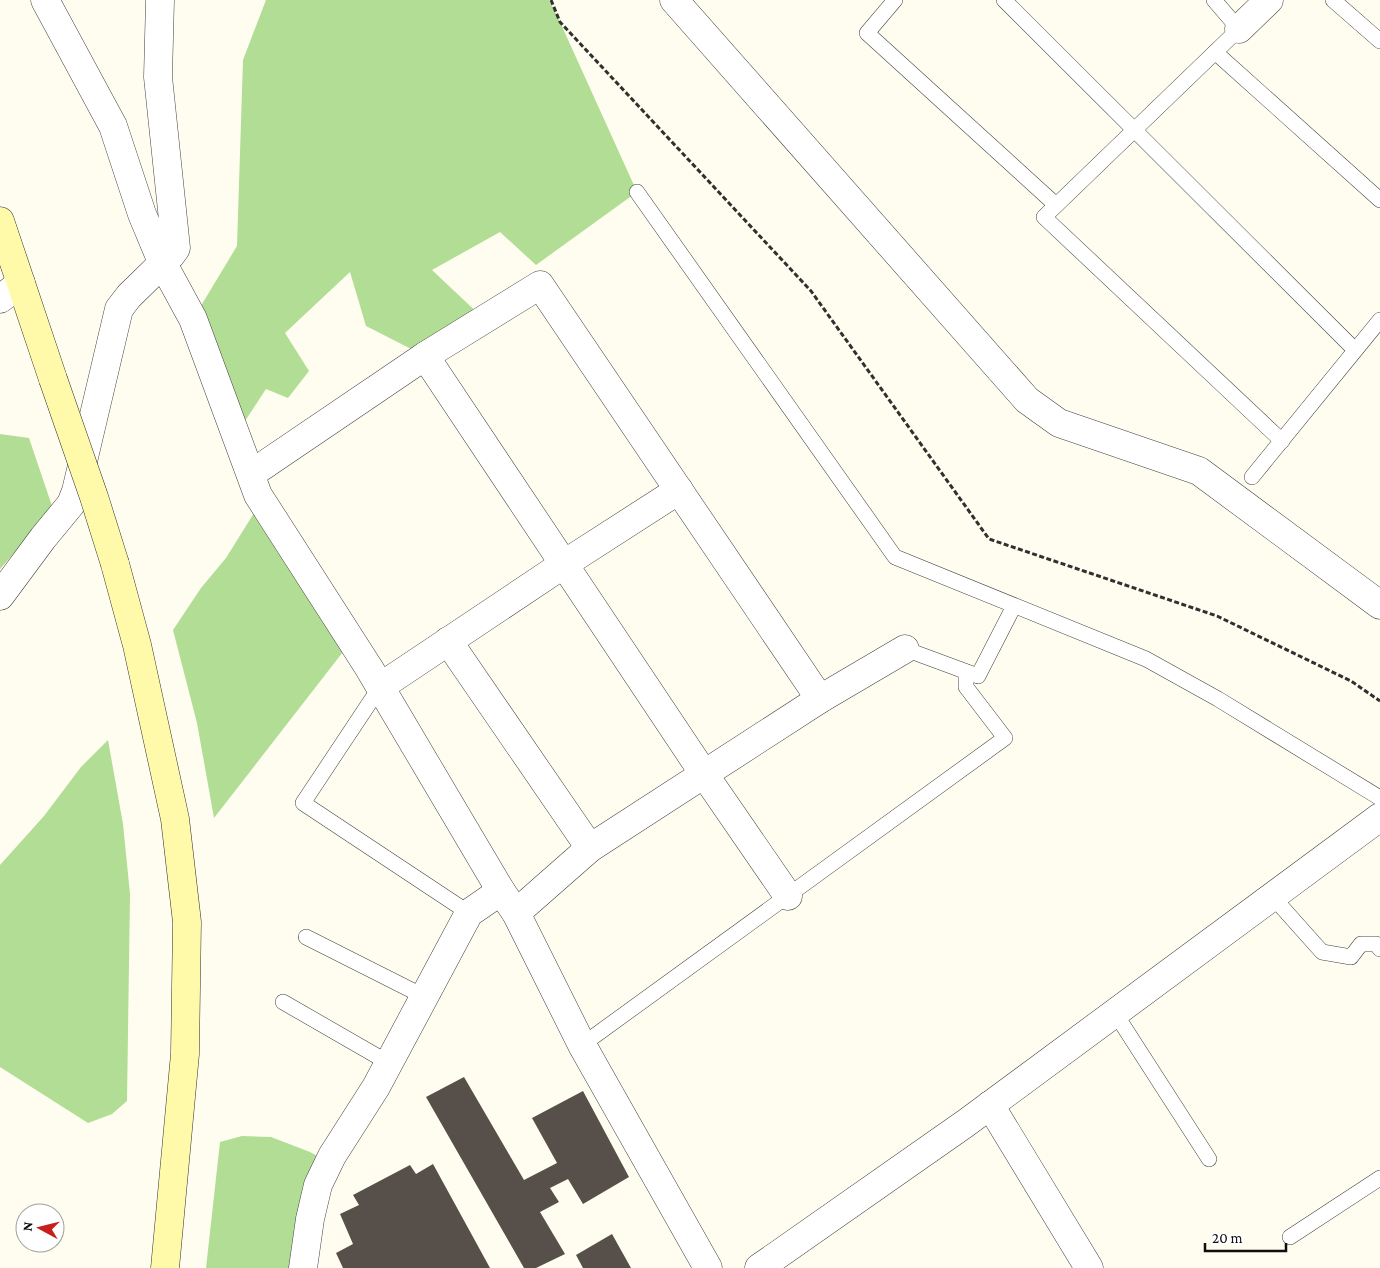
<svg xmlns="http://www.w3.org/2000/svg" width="1380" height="1268" font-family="'Crimson Pro',serif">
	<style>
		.forest { fill: #b1dd95 }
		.building { fill: #57504a }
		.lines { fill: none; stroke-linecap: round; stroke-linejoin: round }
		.lane-casing { stroke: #414141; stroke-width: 16 }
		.street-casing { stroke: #414141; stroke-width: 29 }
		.secondary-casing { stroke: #303030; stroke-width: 29 }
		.path { stroke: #303030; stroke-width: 3; stroke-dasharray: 5 2.5; stroke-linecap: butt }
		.lane { stroke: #fff; stroke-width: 15 }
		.street { stroke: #fff; stroke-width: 28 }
		.secondary { stroke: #fffaaa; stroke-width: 28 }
		.secondary-bridge-casing { stroke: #303030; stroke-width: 29; stroke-linecap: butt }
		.secondary-bridge { stroke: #fffaaa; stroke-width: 28 }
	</style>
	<rect width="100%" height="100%" fill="#fffdef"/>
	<!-- forest -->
	<g class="forest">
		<polygon points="266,0 549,0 560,22 637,192 536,265 500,232 432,270 484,319 425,356 366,326 350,272 285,333 309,371 288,398 266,389 245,421 193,319 237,246 243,60"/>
		<polygon points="0,434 29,438 53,509 0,569"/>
		<polygon points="254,513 346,648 214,818 197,723 173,630 201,588 226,558"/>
		<polygon points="108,740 123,824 130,894 127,1101 112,1114 88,1123 0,1067 0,865 44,816 81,767"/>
		<polygon points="242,1136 271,1137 310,1152 319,1157 297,1268 206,1268 220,1142"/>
	</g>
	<!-- building -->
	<g class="building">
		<polygon points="464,1077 524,1180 557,1163 532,1118 583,1091 629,1177 583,1204 568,1179 550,1188 559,1202 540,1212 565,1254 536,1268 524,1268 426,1097"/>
		<polygon points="433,1164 490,1268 343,1268 336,1253 353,1244 340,1214 359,1205 353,1195 410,1165 416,1174"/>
		<polygon points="612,1234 631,1268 583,1268 576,1255"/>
	</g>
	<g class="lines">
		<!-- lane casing -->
		<g class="lane-casing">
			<g id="lane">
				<polyline points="895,0 867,33 1056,205"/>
				<polyline points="1004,0 1355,350"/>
				<polyline points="1214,0 1239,29 1044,217 1282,441"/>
				<polyline points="1333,0 1380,41"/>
				<polyline points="1215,52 1380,200"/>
				<polyline points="637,192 895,557 1146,659 1218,699 1380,798"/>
				<polyline points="1252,477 1380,320"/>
				<polyline points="905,649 978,676 1014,606"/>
				<polyline points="380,687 303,803 469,913"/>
				<polyline points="1272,896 1322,952 1351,957 1361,944 1376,944 1380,949"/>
				<polyline points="306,937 425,997"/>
				<polyline points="283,1002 389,1063"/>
				<polyline points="1115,1013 1209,1159"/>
				<polyline points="582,1045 1005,738 966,687 966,672"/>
				<polyline points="1290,1237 1380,1178"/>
			</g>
		</g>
		<!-- street casing -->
		<g class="street-casing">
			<g id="street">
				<polyline points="45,0 113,126 142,214 162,262 193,319 258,495 369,668 501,891 516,913 582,1045 708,1268"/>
				<polyline points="674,0 1027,400 1059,423 1199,471 1380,605"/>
				<polyline points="1239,29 1269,0"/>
				<polyline points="0,299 21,283"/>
				<polyline points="425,356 704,774 788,896"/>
				<polyline points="251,474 425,356 540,285 820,699"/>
				<polyline points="0,596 43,538 71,504 76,491 119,309 129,296 171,255 176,248 158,77 160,0"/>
				<polyline points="448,641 590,848"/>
				<polyline points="380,687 564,564 679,490"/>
				<polyline points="516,913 590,848 820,699 905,649"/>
				<polyline points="990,1105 1089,1268"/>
				<polyline points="303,1268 310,1219 318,1185 332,1156 376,1087 469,913 501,891"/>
				<polyline points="759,1268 966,1123 1380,817"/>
			</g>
		</g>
		<!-- secondary casing -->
		<g class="secondary-casing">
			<g id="secondary">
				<polyline points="0,221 53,379"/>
				<polyline points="115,564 137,645 175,819 187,922 185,1054 165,1268"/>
			</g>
		</g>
		<!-- path -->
		<polyline class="path" points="551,0 560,22 811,291 989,539 1217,616 1351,681 1380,701"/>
		<!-- lane -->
		<use href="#lane" class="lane"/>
		<!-- street -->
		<use href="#street" class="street"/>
		<!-- secondary -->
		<use href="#secondary" class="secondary"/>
		<!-- secondary-bridge casing -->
		<g class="secondary-bridge-casing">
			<polyline id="secondary-bridge" points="53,379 94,497 115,564"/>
		</g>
		<!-- secondary-bridge -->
		<use href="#secondary-bridge" class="secondary-bridge"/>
	</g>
	<!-- north arrow -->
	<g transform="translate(40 1228) rotate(277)"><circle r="24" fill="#ffffff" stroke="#9f9f9f"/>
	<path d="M0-4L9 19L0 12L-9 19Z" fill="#c61f1e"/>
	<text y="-8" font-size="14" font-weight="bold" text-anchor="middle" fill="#0e0e0e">N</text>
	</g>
	<!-- scale -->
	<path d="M1205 1243v8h81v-8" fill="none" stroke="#0e0e0e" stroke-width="2.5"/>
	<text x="1212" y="1243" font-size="15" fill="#0e0e0e" stroke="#ffffff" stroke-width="4" paint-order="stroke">20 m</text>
</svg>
